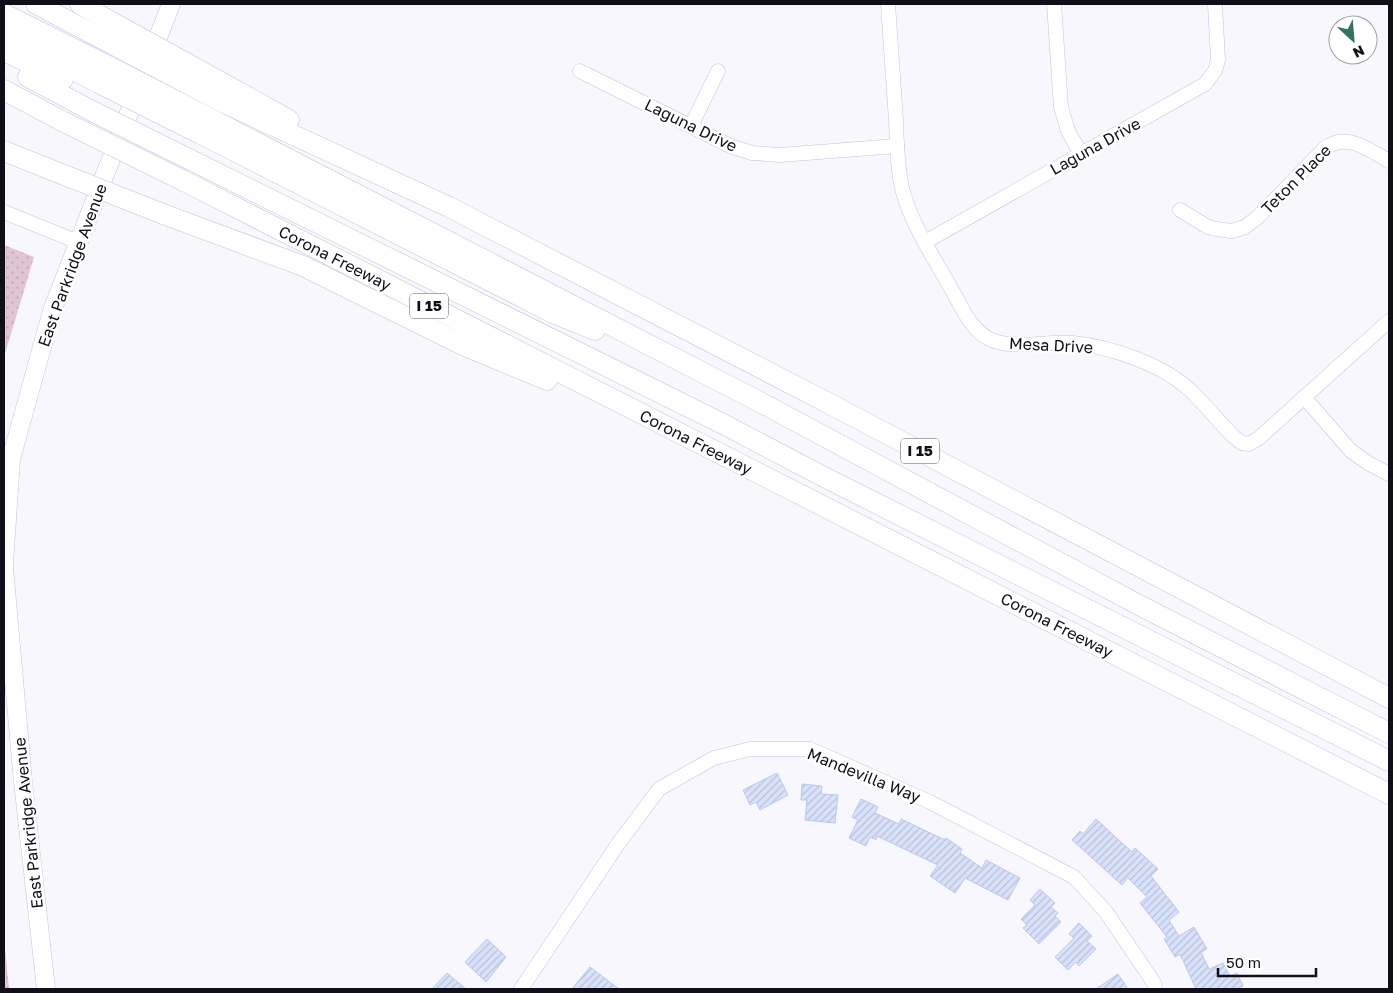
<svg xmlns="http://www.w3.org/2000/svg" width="1393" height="993" font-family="'Golos Text',sans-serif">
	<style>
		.grass { fill: url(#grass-dots) }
		.building { fill: url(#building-hatch); stroke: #bcc8ea }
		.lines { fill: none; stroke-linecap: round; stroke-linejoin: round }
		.minor-casing { stroke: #c6c0e3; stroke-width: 15 }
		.major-casing { stroke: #c6c0e3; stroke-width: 19 }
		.highway-casing { stroke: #c6c0e3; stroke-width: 21 }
		.minor { stroke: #fff; stroke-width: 14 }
		.major { stroke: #fff; stroke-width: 18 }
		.highway { stroke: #fff; stroke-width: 20 }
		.highway-bridge-casing { stroke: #c6c0e3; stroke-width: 21; stroke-linecap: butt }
		.highway-bridge { stroke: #fff; stroke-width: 20 }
		.labels { text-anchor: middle; stroke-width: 5; stroke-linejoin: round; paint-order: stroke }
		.shield { fill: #fff; stroke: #58565f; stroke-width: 1 }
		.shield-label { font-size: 15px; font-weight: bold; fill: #110e1a }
		.street-label { font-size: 16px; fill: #110e1a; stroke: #fff }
	</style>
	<defs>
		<pattern id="grass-dots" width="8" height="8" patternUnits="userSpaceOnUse" patternTransform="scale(1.25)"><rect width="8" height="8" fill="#e1c5d5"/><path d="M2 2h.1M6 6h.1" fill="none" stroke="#c0a8b6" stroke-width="1.8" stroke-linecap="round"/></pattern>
		<pattern id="building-hatch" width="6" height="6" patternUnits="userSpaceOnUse" patternTransform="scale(1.25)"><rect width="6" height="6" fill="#d9e2fb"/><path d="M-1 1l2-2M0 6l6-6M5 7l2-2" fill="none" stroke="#b9c1d7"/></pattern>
	</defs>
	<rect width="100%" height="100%" fill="#f8f7fe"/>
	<!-- grass -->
	<g class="grass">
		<polygon points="4,245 34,257 4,357"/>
		<polygon points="4,940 9,989 4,989"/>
	</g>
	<!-- building -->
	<g class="building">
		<polygon points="777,773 788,795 760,810 756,802 750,805 743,790"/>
		<polygon points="802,784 822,786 821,794 838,795 835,823 805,820 807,800 801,800"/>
		<polygon points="861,799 878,807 875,813 899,824 901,819 945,840 946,838 962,849 960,853 982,868 986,860 1020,878 1008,900 965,878 955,893 930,876 938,865 877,836 876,840 870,837 866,846 849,838 858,820 852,817"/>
		<polygon points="1096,819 1132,852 1135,848 1158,869 1151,876 1179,912 1169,920 1179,936 1194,927 1207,949 1201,952 1209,969 1223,963 1230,976 1237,973 1243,986 1236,989 1196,989 1180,954 1175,957 1164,939 1167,937 1140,903 1147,897 1128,878 1122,885 1072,840 1080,831 1083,834"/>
		<polygon points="1040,889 1055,903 1051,907 1058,913 1055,916 1061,922 1039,944 1023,928 1027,925 1021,919 1035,905 1030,900"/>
		<polygon points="1079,923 1092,936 1087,941 1096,949 1079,966 1076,962 1068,970 1055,957 1074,938 1069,934"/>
		<polygon points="487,939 506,957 486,982 465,962"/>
		<polygon points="590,967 619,989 572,989"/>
		<polygon points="447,973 466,989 432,989"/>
		<polygon points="1118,974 1128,989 1096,989"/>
	</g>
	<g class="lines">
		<!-- minor casing -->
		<g class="minor-casing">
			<g id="minor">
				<path d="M 888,4 C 891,43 893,82 896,121 C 897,144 897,169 903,192 C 913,227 934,258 952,290 C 962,308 972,333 994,341 C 1017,349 1048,341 1073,343 C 1112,347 1165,365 1193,393 C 1207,407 1220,423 1234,437 L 1242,443 L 1249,444 L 1259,438 L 1389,321"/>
				<polyline points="1054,4 1061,107 1068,131 1081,154"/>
				<polyline points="580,71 730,146 752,153 780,155 897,146"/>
				<polyline points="691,126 718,71"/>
				<path d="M 1180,210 L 1208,227 L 1216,229 L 1232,231 L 1245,227 L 1258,217 L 1324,149 C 1346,131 1369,150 1389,161"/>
				<polyline points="4,212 78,242"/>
				<polyline points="925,242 1205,84 1215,71 1218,60 1215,4"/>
				<polyline points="1304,397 1351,451 1368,463 1389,474"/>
				<polyline points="521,989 618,844 659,789 714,758 750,749 810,749 930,802 1074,877 1106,912 1154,983 1155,989"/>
			</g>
		</g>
		<!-- major casing -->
		<g class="major-casing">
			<g id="major">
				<polyline points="150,58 171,4"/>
				<polyline points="4,564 11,459 47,329 53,308 139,87"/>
				<polyline points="4,567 23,782 46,989"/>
			</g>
		</g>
		<!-- highway casing -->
		<g class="highway-casing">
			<g id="highway">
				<polyline points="36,4 89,32"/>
				<polyline points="80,4 99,15"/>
				<polyline points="4,14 106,65"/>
				<polyline points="4,34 99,83"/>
				<polyline points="4,51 63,79"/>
				<polyline points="28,77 92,111"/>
				<polyline points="226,85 289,120"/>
				<polyline points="4,90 62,121"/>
				<polyline points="220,101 449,207 832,405 1389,698"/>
				<polyline points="211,119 756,400 1137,604 1389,733"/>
				<polyline points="201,134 553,313 595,330"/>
				<polyline points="4,151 44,167"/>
				<polyline points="195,162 725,425 822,476 1389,761"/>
				<polyline points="182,180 1389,794"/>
				<polyline points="163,214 303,266 465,346 547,380"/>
			</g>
		</g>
		<!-- minor -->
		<use href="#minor" class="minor"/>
		<!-- major -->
		<use href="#major" class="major"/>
		<!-- highway -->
		<use href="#highway" class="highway"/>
		<!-- highway-bridge casing -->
		<g class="highway-bridge-casing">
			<g id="highway-bridge">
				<polyline points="99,15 226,85"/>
				<polyline points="89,32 220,101"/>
				<polyline points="106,65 211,119"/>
				<polyline points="99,83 201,134"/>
				<polyline points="92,111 195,162"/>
				<polyline points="62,121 182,180"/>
				<polyline points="44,167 163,214"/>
			</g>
		</g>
		<!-- highway-bridge -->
		<use href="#highway-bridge" class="highway-bridge"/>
	</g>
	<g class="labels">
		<!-- shield labels -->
		<g class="shield">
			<rect x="410" y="293.5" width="38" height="25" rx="4"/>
			<rect x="901" y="438.5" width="38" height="25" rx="4"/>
		</g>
		<g class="shield-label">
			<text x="429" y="311">I 15</text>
			<text x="920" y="456">I 15</text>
		</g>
		<!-- street labels -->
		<g class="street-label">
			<text transform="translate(691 125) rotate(26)" y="6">Laguna Drive</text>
			<text transform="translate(1095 146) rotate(-29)" y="6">Laguna Drive</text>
			<text transform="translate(1296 179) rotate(-45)" y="6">Teton Place</text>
			<text transform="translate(335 258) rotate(27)" y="6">Corona Freeway</text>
			<text transform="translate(72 265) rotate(-70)" y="6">East Parkridge Avenue</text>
			<text transform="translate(1051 345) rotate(3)" y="6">Mesa Drive</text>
			<text transform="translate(696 442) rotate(27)" y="6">Corona Freeway</text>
			<text transform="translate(1057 625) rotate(27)" y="6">Corona Freeway</text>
			<text transform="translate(864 775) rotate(22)" y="6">Mandevilla Way</text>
			<text transform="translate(28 823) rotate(-96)" y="6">East Parkridge Avenue</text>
		</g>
	</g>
	<!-- border -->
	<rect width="1393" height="993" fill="none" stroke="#110e1a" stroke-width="10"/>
	<!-- north arrow -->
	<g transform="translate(1353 40) rotate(154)"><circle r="24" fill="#ffffff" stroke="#a09fa3"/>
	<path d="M0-4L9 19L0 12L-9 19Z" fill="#337362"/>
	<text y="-8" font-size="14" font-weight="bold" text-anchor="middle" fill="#110e1a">N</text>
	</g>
	<!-- scale -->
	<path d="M1218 968v8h98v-8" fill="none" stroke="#110e1a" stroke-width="2.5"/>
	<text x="1226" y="968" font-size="15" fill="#110e1a" stroke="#ffffff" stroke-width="4" paint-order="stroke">50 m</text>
</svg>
